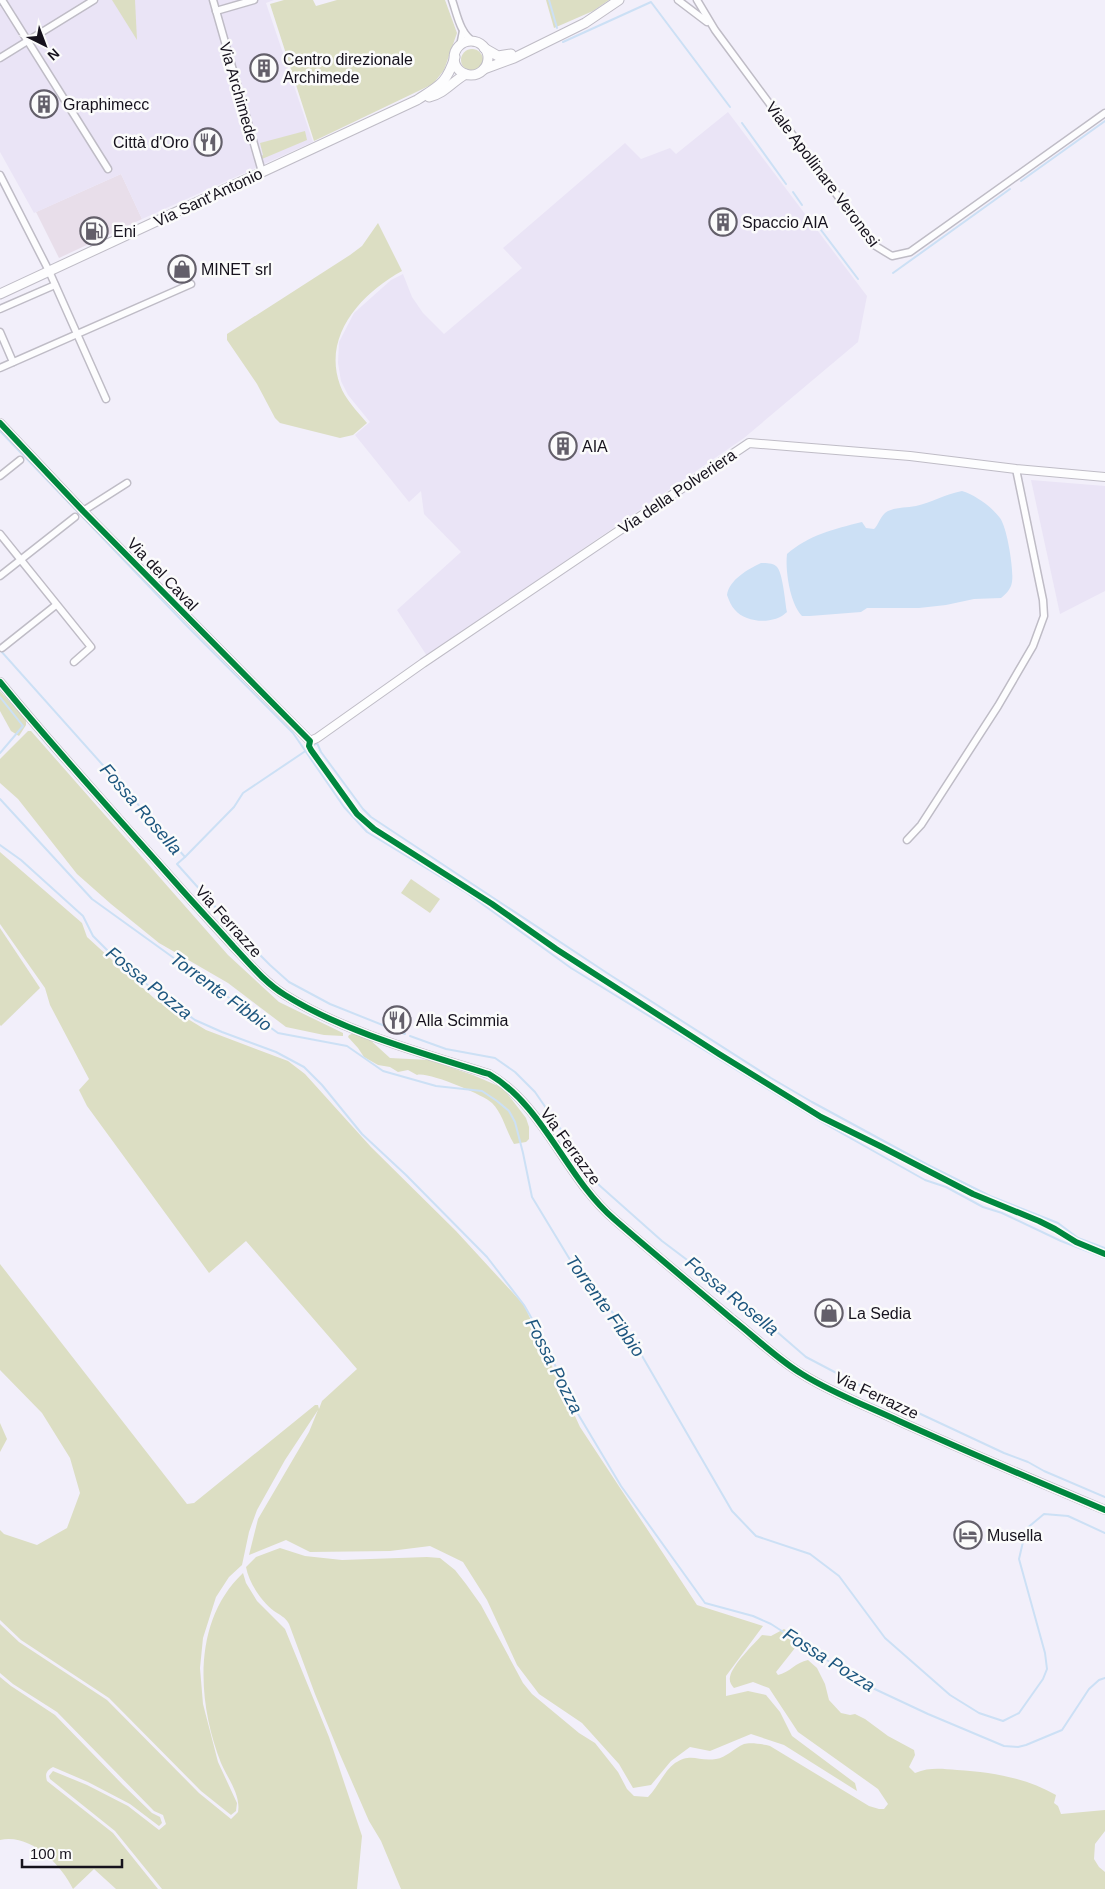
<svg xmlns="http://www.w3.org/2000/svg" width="1105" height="1889" font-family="Arial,sans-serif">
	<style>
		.commercial { fill: #e8deea }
		.built { fill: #eae4f6 }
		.green { fill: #dcdec3 }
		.water { fill: #cce0f5 }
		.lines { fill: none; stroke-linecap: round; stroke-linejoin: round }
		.stream { stroke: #cce0f5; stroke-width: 2 }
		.minor-casing { stroke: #bfbcc6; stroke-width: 9 }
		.tertiary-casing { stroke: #bfbcc6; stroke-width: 10 }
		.secondary-casing { stroke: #bfbcc6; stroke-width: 11 }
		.minor { stroke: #fdfdfe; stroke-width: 6 }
		.tertiary { stroke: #fdfdfe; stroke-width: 8 }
		.secondary { stroke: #fdfdfe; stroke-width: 9 }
		.cycleway-casing { stroke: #fbfbfb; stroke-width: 9 }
		.cycleway { stroke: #00873e; stroke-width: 6 }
		.labels { text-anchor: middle; stroke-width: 5; stroke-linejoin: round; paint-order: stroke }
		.poi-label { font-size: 16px; fill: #16121d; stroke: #fbfbfb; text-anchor: start }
		.street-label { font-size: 16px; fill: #16121d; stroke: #fbfbfb }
		.water-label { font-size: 18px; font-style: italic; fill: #1c557e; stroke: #fbfbfb }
	</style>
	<rect width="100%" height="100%" fill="#f2effa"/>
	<!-- commercial -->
	<polygon class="commercial" points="121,174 142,219 59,258 36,212"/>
	<!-- built -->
	<g class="built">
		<polygon points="0,0 274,0 266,3 313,142 142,219 121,174 34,213 0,152"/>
		<polygon points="728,112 867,296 858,342 744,438 427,656 397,610 461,552 424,514 421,491 409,502 355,435 370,422 348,395 341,381 338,363 339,342 354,313 391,280 403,274 412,297 423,313 444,334 522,268 503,248 625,143 641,159 670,148 676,154"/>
		<polygon points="1031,480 1105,486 1105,591 1060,614"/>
	</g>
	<!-- green -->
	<g class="green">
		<polygon points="112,0 135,0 137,40"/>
		<polygon points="284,0 313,0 316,6 337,0 445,0 457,33 444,70 433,84 314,141 270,4"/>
		<polygon points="546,0 609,0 593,11 554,28"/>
		<circle cx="472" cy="60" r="11"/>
		<polygon points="305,131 307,140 262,159 261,156 263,155 260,143"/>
		<path d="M 378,223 L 402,271 C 362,293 322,335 340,385 C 345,399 357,411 367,423 L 353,435 L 340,438 L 280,423 L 275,418 L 257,384 L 227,340 L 227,334 L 350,255 L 362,246 Z"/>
		<polygon points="0,691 26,720 26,725 19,736 11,731 0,711"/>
		<polygon points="28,731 31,731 228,955 279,1002 343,1033 343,1036 324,1035 286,1027 228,983 159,943 111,904 77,874 18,799 0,783 0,759"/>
		<polygon points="0,852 82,923 87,937 155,999 206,1030 288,1061 305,1074 371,1147 456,1231 524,1305 580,1427 697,1605 763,1626 726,1676 726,1696 748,1691 766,1695 780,1712 792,1736 855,1783 857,1791 784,1745 751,1734 710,1751 690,1747 671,1761 651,1785 633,1788 619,1764 582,1723 539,1694 517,1665 487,1600 463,1562 430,1546 390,1551 310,1552 286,1540 249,1555 258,1519 309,1432 318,1410 285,1460 257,1510 249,1532 242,1565 229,1577 216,1597 203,1638 200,1668 203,1704 218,1762 237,1803 236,1811 231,1815 201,1791 109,1698 21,1640 0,1620 0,1530 4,1534 37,1545 67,1528 80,1493 70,1458 42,1413 0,1370 0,1264 187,1504 194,1503 315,1405 318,1405 319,1409 322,1401 357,1369 246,1241 209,1273 87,1106 79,1090 89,1079 50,1005 45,988 0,924"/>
		<polygon points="411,879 440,899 430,913 401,893"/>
		<polygon points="0,928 40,988 1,1026 0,1025"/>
		<path d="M 357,1032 L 368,1038 L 390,1058 L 429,1060 L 473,1075 L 503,1088 L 526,1118 L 529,1127 L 529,1139 L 526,1142 L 514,1144 C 506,1131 503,1114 492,1103 C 484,1095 427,1071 417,1075 L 408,1070 L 398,1072 L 390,1067 L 378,1065 L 364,1057 L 358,1048 L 348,1037 L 349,1035 Z"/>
		<polygon points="0,1423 7,1439 0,1452"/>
		<path d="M 280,1548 L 305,1556 L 342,1560 L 427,1557 L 440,1558 L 455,1570 L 466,1584 L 481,1605 L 523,1683 L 532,1694 L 579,1733 L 595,1743 L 618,1772 L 627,1789 L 634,1796 L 648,1797 C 658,1787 664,1771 675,1763 C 692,1752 698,1762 716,1759 C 726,1758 734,1748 744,1744 C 750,1742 763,1744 770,1746 L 869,1806 L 879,1809 L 884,1809 L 888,1804 L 878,1789 L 798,1732 L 769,1688 L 753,1682 L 734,1688 C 731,1685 729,1681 730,1677 C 732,1665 754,1644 762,1635 L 771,1636 L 784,1629 L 792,1634 L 796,1641 L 795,1648 L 776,1672 L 778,1675 C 789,1673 796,1662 808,1660 L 817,1668 L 825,1684 L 829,1700 L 841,1713 L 850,1715 L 855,1714 L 865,1719 L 888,1736 L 914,1750 L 915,1755 L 909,1767 L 915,1773 C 930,1767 942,1769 957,1770 C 992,1772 1026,1778 1056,1795 L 1054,1803 L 1058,1806 L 1061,1814 L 1105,1810 L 1105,1831 L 1095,1844 L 1094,1859 L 1099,1867 L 1105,1872 L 1105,1889 L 401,1889 L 381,1841 L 369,1821 L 338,1750 L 315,1694 L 289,1624 C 285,1617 280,1615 274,1611 C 261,1601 249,1583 246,1567 L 256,1557 Z"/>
		<path d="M 243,1573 L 246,1583 L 257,1601 L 285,1629 L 329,1737 L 362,1836 L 357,1889 L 162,1889 L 115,1831 L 50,1779 L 49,1776 L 53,1771 L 87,1785 L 128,1806 L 159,1830 L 166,1824 L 163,1815 L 154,1811 L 57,1712 L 13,1684 L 0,1673 L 0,1624 L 19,1642 L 107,1700 L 199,1793 L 231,1819 L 238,1812 C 241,1795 228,1779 221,1763 C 197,1702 192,1621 243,1573 Z"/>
		<path d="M 0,1677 L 11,1686 L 55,1715 L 123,1785 L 152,1813 L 160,1817 L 162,1823 L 159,1826 L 130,1804 L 88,1782 L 53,1767 C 46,1771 45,1774 47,1781 L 113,1833 L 158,1889 L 116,1889 L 94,1869 L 73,1889 C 61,1864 30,1833 0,1840 Z"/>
	</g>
	<!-- water -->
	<g class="water">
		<path d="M 962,491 C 975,495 991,506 1000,518 C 1007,527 1014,570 1012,582 C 1011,589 1006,594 1001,598 L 974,599 L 946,605 L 919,608 L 867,608 L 861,612 L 810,616 L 802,616 C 790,604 785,570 787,554 C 809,535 834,529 862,522 L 866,528 L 874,529 C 879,525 880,515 888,511 C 897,507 906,508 916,506 C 931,503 945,494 962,491 Z"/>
		<path d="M 761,563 C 766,563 772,563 776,566 C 783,571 785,603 787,612 C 774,625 746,623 735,610 C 731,606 729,600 727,595 C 729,580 748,569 761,563 Z"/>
	</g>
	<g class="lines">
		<!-- stream -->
		<g class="stream">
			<polyline points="549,0 557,28"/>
			<polyline points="563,42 651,2 730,107"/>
			<polyline points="742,123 786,184"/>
			<polyline points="1021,181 1105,121"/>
			<polyline points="793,192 802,205"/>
			<polyline points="815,222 858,279"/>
			<polyline points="893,273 1010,189"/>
			<polyline points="0,431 188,627 293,733 344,807 367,832 467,893 571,968 820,1121 925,1180 946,1187 983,1207 1002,1213 1061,1241 1105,1258"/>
			<polyline points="0,650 185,857 177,864 244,939 270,965 289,982 330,1004 405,1034"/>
			<polyline points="0,697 23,726 0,753"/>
			<polyline points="313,746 317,743 321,752 363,809 371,817 607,973 771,1078 812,1102 928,1165 990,1196 1058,1223 1078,1238 1105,1248"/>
			<polyline points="0,799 92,899 278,1033 347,1046 383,1071 436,1086 482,1091 497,1101 509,1111 515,1122 523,1153 532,1197 572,1263 627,1330 732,1511 756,1536 810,1554 839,1576 885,1638 950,1695 979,1713 1003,1721 1019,1713 1043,1679 1047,1669 1045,1653 1019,1559 1026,1529 1044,1514 1068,1516 1105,1533"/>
			<polyline points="0,845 21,860 83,916 93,936 112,955 145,983 195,1020 222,1032 276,1052 304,1067 322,1085 362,1134 406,1175 487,1257 524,1305 539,1331 578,1414 621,1486 705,1603 753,1616 771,1624 864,1684 928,1714 1004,1746 1018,1747 1026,1745 1062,1730 1089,1689 1099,1680 1105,1678"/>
			<polyline points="185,857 234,807 243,793 307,750"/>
			<polyline points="410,1036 446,1049 495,1058 515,1072 535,1092 599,1185 662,1241 739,1299 806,1357 865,1388 1004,1453 1028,1462 1044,1471 1105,1497"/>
		</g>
		<!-- minor casing -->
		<g class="minor-casing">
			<g id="minor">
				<polyline points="2,0 108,169"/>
				<polyline points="213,0 262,172"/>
				<path d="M 452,0 C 457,14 460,34 474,42"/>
				<polyline points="678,0 707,22"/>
				<polyline points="697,0 715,30 874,245 892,256 910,252 1105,113"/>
				<polyline points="216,11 254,0"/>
				<polyline points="460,46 463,31"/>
				<polyline points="0,58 94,0"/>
				<polyline points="0,175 49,271 106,399"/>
				<polyline points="0,309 55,285"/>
				<polyline points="0,332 13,362"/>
				<polyline points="0,368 191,284"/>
				<polyline points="0,476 20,460"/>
				<polyline points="83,511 127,483"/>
				<polyline points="0,534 91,647 74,662"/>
				<polyline points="0,576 75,517"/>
				<polyline points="2,648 56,605"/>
				<polyline points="907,840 921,825 998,706 1033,646 1044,616 1043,600 1016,469"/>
			</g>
		</g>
		<!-- tertiary casing -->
		<g class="tertiary-casing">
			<g id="tertiary">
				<polyline points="0,423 83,511 310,741 317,738 423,663 749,443 910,456 1016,469 1105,477"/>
				<path d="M 0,682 C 58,753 121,821 182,890 C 199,909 216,927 233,946 C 249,963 264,982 285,995 C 344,1032 422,1053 489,1074 C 544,1106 566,1178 614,1219 C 653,1253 693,1286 732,1319 C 755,1337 777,1359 802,1374 C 832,1393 867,1406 899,1421 C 967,1452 1036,1481 1105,1510"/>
			</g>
		</g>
		<!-- secondary casing -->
		<g class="secondary-casing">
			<g id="secondary">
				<circle cx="471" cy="58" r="17"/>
				<polyline points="484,48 498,56 511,54"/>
				<polyline points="484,69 514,58 585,23 619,0"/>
				<path d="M 429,97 C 444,94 453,81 466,74"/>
				<path d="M 0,294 L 417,100 C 440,85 446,84 455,57"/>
			</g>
		</g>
		<!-- minor -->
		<use href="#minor" class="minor"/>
		<!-- tertiary -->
		<use href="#tertiary" class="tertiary"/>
		<!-- secondary -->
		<use href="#secondary" class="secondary"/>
		<!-- cycleway casing -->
		<g class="cycleway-casing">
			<g id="cycleway">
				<polyline points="0,423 83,511 310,741 309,746 311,750 357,814 374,829 492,904 556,949 719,1054 821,1117 882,1147 973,1194 1039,1221 1055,1229 1076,1242 1105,1254"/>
				<path d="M 0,682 C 58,753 121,821 182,890 C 199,909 216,927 233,946 C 249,963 264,982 285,995 C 344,1032 422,1053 489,1074 C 544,1106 566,1178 614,1219 C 653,1253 693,1286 732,1319 C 755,1337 777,1359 802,1374 C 832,1393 867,1406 899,1421 C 967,1452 1036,1481 1105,1510"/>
			</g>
		</g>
		<!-- cycleway -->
		<use href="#cycleway" class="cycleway"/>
	</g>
	<!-- icons -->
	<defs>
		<g id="building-ring" transform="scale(1.4375)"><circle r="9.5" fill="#fbfbfb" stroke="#635f6a" stroke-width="1.5"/><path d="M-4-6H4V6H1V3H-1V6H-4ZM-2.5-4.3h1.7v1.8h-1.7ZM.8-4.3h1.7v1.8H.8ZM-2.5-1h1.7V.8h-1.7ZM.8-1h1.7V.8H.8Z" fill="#635f6a"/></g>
		<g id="restaurant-ring" transform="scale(1.4375)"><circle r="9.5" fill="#fbfbfb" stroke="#635f6a" stroke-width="1.5"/><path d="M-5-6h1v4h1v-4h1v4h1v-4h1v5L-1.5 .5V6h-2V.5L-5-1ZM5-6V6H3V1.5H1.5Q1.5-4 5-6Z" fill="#635f6a"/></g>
		<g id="fuel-ring" transform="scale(1.4375)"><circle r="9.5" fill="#fbfbfb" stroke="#635f6a" stroke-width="1.5"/><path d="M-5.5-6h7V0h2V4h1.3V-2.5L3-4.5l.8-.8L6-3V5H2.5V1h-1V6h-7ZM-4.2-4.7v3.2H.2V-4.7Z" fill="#635f6a"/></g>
		<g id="shop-ring" transform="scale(1.4375)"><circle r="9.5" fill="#fbfbfb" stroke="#635f6a" stroke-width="1.5"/><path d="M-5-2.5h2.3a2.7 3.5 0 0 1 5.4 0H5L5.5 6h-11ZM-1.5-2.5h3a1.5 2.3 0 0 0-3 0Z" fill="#635f6a"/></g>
		<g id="hotel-ring" transform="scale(1.4375)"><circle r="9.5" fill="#fbfbfb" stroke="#635f6a" stroke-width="1.5"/><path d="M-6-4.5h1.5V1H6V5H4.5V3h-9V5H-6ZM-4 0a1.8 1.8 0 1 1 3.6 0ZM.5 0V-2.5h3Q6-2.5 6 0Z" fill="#635f6a"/></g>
	</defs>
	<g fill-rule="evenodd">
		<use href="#building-ring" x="264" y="68"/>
		<use href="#building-ring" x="44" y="104"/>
		<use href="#restaurant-ring" x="208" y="142"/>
		<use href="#building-ring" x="723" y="222"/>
		<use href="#fuel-ring" x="94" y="231"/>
		<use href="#shop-ring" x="182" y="269"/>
		<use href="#building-ring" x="563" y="446"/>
		<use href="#restaurant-ring" x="397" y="1020"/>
		<use href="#shop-ring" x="829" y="1313"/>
		<use href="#hotel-ring" x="968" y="1535"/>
	</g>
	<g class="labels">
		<!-- poi labels -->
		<g class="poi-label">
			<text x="283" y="65">Centro direzionale<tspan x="283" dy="18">Archimede</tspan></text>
			<text x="63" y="110">Graphimecc</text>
			<text x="189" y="148" text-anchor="end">Città d'Oro</text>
			<text x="742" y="228">Spaccio AIA</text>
			<text x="113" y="237">Eni</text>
			<text x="201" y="275">MINET srl</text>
			<text x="582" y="452">AIA</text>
			<text x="416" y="1026">Alla Scimmia</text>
			<text x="848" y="1319">La Sedia</text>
			<text x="987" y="1541">Musella</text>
		</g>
		<!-- street labels -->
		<g class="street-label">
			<text transform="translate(239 92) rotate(74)" y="6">Via Archimede</text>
			<text transform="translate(823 174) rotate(53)" y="6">Viale Apollinare Veronesi</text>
			<text transform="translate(208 197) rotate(-25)" y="6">Via Sant'Antonio</text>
			<text transform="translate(677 491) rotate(-34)" y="6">Via della Polveriera</text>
			<text transform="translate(163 574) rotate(46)" y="6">Via del Caval</text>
			<text transform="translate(229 921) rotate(48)" y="6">Via Ferrazze</text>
			<text transform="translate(571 1146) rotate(54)" y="6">Via Ferrazze</text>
			<text transform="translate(877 1395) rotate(25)" y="6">Via Ferrazze</text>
		</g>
		<!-- water labels -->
		<g class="water-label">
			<text transform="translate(141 809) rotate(49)" y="6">Fossa Rosella</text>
			<text transform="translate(149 983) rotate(39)" y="6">Fossa Pozza</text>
			<text transform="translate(221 992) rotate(36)" y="6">Torrente Fibbio</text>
			<text transform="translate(732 1296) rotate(39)" y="6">Fossa Rosella</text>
			<text transform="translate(605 1306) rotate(54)" y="6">Torrente Fibbio</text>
			<text transform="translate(554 1366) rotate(63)" y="6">Fossa Pozza</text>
			<text transform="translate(829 1660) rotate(32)" y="6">Fossa Pozza</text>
		</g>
	</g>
	<!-- north arrow -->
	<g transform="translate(45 45) rotate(138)" stroke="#fbfbfb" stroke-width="4" paint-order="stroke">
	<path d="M0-4L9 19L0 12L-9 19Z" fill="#16121d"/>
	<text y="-8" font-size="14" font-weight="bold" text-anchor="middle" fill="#16121d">N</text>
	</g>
	<!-- scale -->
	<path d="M22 1859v8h100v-8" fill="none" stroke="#16121d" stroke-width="2.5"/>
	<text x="30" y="1859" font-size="15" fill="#16121d" stroke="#fbfbfb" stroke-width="4" paint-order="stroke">100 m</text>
</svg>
